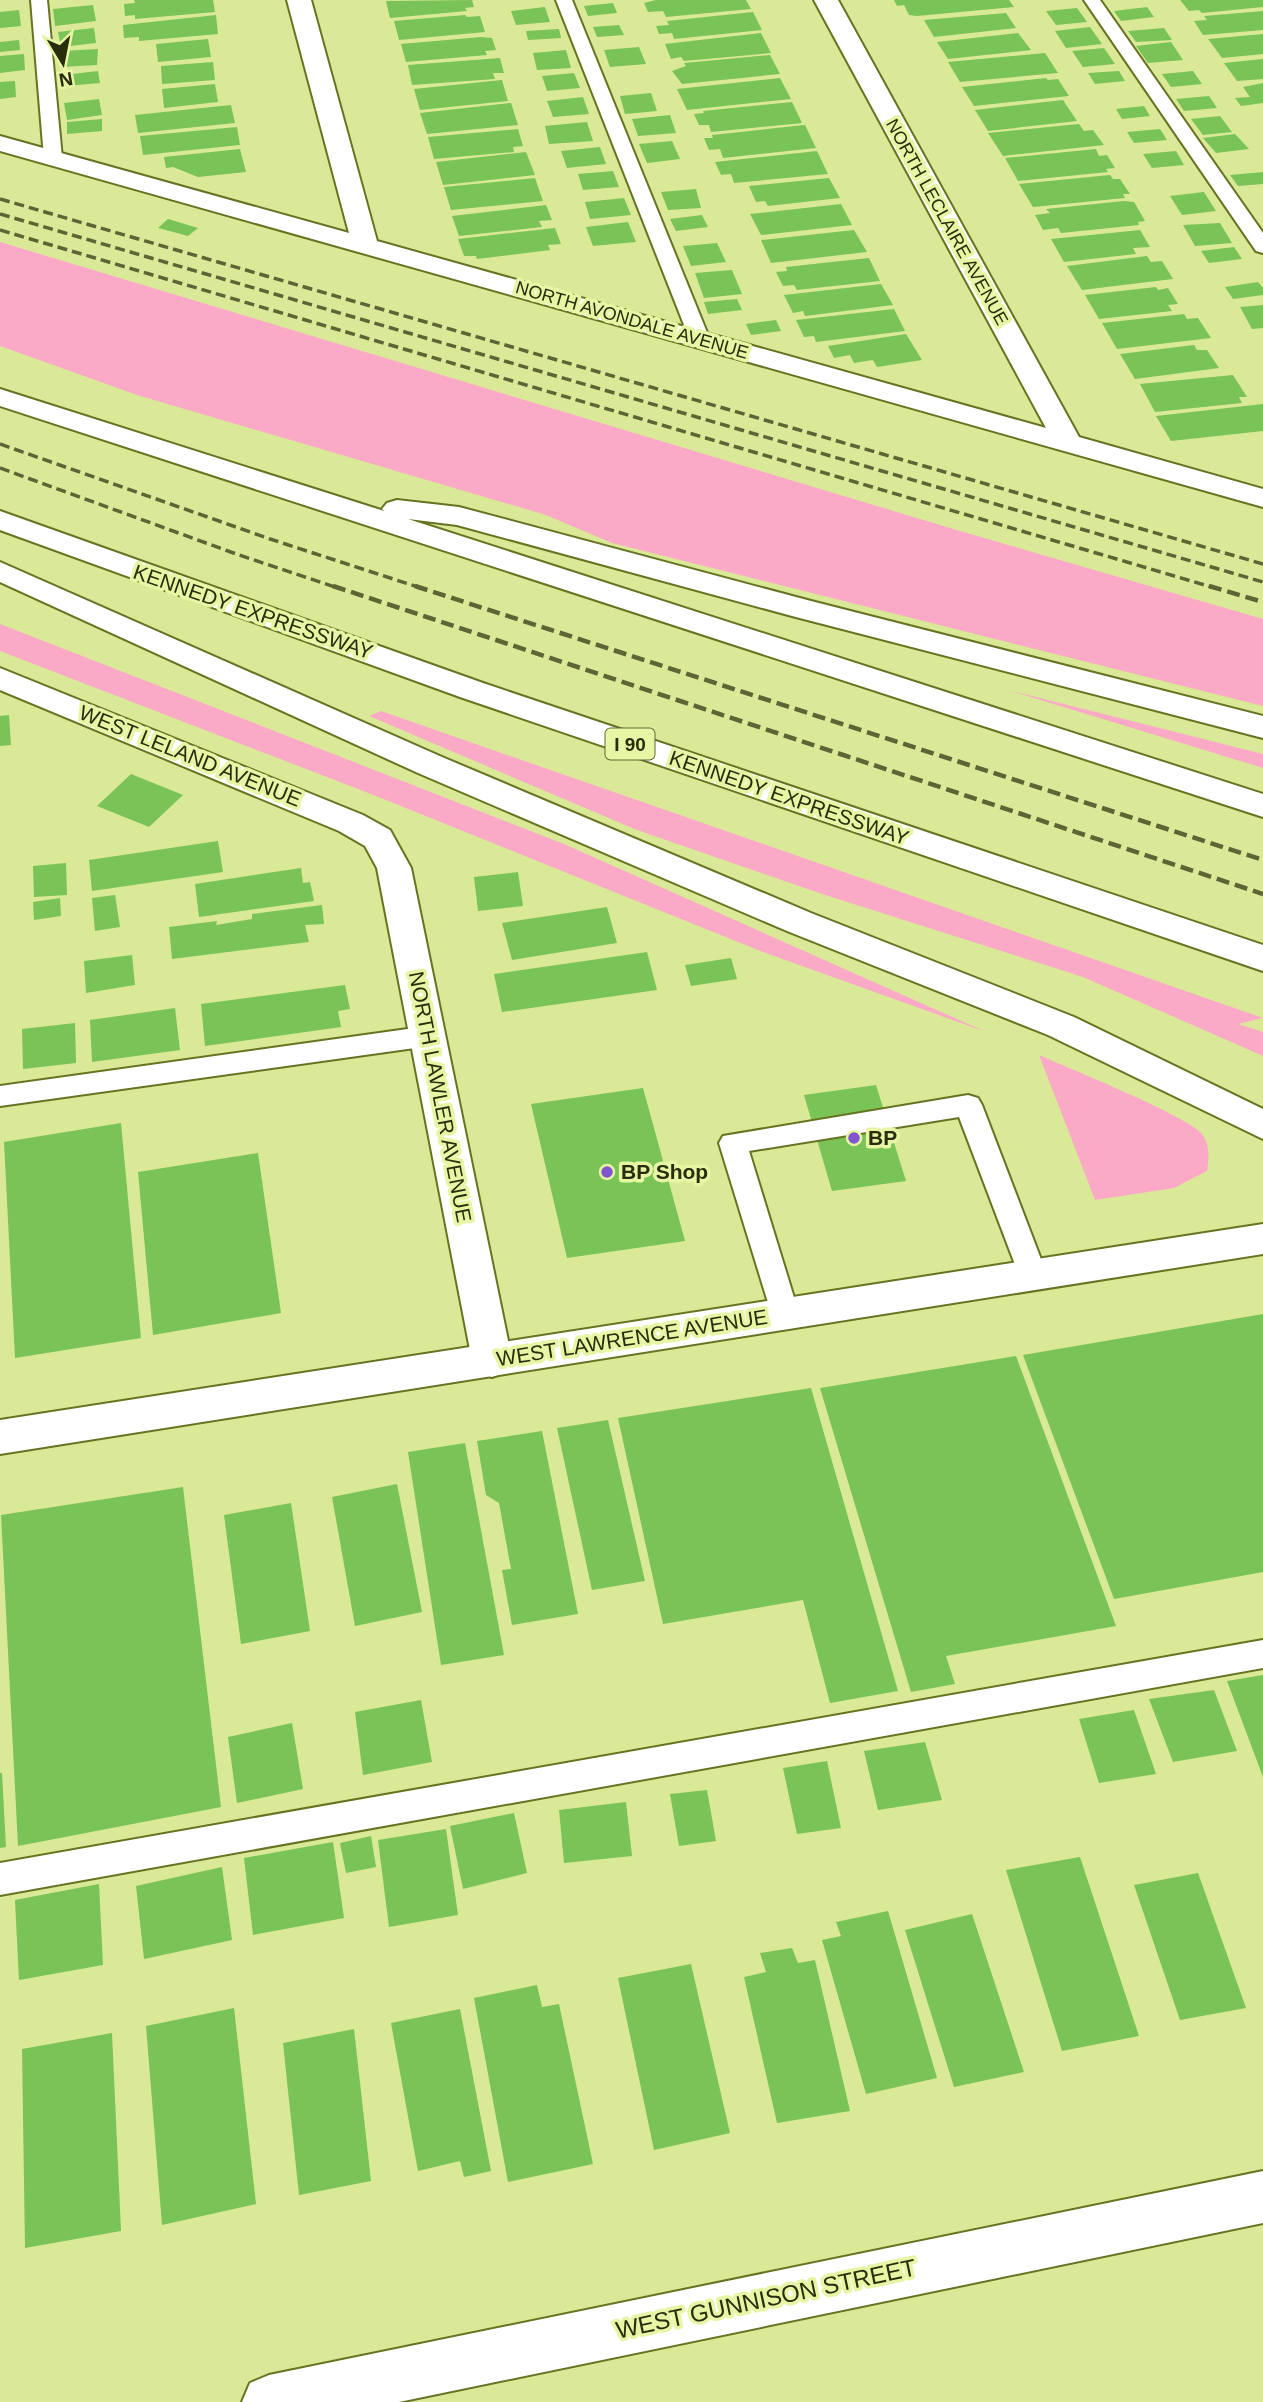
<svg xmlns="http://www.w3.org/2000/svg" width="1263" height="2402" font-family="Helvetica,sans-serif">
	<style>
		.green { fill: #faaac6 }
		.building { fill: #79c357 }
		.lines { fill: none; stroke-linecap: round; stroke-linejoin: round }
		.lane-casing { stroke: #677321; stroke-width: 4 }
		.street-casing { stroke: #677321; stroke-width: 4 }
		.secondary-casing { stroke: #677321; stroke-width: 4 }
		.highway-casing { stroke: #677321; stroke-width: 4 }
		.lane { fill: #fff; fill-rule: evenodd }
		.street { fill: #fff; fill-rule: evenodd }
		.secondary { fill: #fff; fill-rule: evenodd }
		.highway { fill: #fff; fill-rule: evenodd }
		.rail-far1 { stroke: #5d6535; stroke-width: 3.5; stroke-dasharray: 10 5; stroke-linecap: butt }
		.rail { stroke: #5d6535; stroke-width: 4.5; stroke-dasharray: 13 6; stroke-linecap: butt }
		.poi-dot { fill: #8155ce; stroke: #e7f6a4; stroke-width: 2.5 }
		.labels { text-anchor: middle; stroke-width: 7; stroke-linejoin: round; paint-order: stroke }
		.far-street-label { font-size: 18px; fill: #282d0b; stroke: #e7f6a4 }
		.shield { fill: #e7f6a4; stroke: #616939; stroke-width: 2 }
		.shield-label { font-size: 19px; font-weight: bold; fill: #282d0b }
		.street-label { font-size: 21px; fill: #282d0b; stroke: #e7f6a4 }
		.poi-label { font-size: 21px; font-weight: bold; fill: #282d0b; stroke: #e7f6a4; text-anchor: start }
		.near-street-label { font-size: 24px; fill: #282d0b; stroke: #e7f6a4 }
	</style>
	<rect width="100%" height="100%" fill="#dae997"/>
	<!-- green -->
	<g class="green">
		<polygon points="0,242 960,531 1263,619 1263,706 612,543 546,515 137,395 0,346"/>
		<polygon points="0,624 564,844 986,1032 763,952 371,794 0,651"/>
		<polygon points="1008,690 1263,754 1263,768"/>
		<polygon points="381,711 1263,1018 1238,1024 1263,1032 1263,1056 1083,977 822,894 637,830 369,716"/>
		<path d="M 1039,1055 C 1068,1068 1188,1116 1202,1134 C 1210,1145 1209,1158 1207,1171 L 1174,1188 L 1095,1200 Z"/>
	</g>
	<!-- building -->
	<g class="building">
		<polygon points="134,0 213,0 215,12 135,19 135,15 125,16 124,4 135,3"/>
		<polygon points="472,0 474,7 465,8 467,11 390,18 386,1"/>
		<polygon points="656,0 746,0 751,9 666,17 663,11 648,12 644,3"/>
		<polygon points="894,0 1009,0 1014,7 917,16 909,15 904,5 897,6"/>
		<polygon points="1180,0 1263,0 1263,7 1202,13 1199,10 1189,11"/>
		<polygon points="613,3 617,13 588,16 584,6"/>
		<polygon points="93,5 96,21 55,26 53,9"/>
		<polygon points="545,7 550,22 516,25 511,11"/>
		<polygon points="1147,7 1154,17 1121,21 1114,11"/>
		<polygon points="1077,8 1087,22 1056,25 1046,11"/>
		<polygon points="19,10 21,26 0,28 0,12"/>
		<polygon points="1263,11 1263,30 1203,35 1194,21 1207,20 1204,16"/>
		<polygon points="753,12 762,30 674,39 672,33 659,34 656,26 669,25 667,21"/>
		<polygon points="1006,13 1016,28 934,37 924,20"/>
		<polygon points="216,15 218,34 139,41 139,37 124,38 123,25"/>
		<polygon points="465,15 467,17 480,16 485,32 399,40 394,21"/>
		<polygon points="619,25 624,35 597,37 593,27"/>
		<polygon points="1090,27 1102,44 1066,48 1055,31"/>
		<polygon points="94,28 96,43 61,47 58,32"/>
		<polygon points="1164,28 1172,40 1136,42 1128,31"/>
		<polygon points="559,29 561,38 528,40 526,31"/>
		<polygon points="761,33 771,53 684,61 681,57 671,59 665,44"/>
		<polygon points="1018,33 1031,50 948,59 937,42"/>
		<polygon points="1263,34 1263,54 1222,58 1208,39"/>
		<polygon points="481,37 492,38 496,50 485,51 487,55 406,62 401,44"/>
		<polygon points="208,39 211,57 158,62 156,44"/>
		<polygon points="19,40 20,50 0,52 0,42"/>
		<polygon points="1171,42 1183,60 1148,63 1136,46"/>
		<polygon points="639,47 646,64 610,67 604,50"/>
		<polygon points="1104,48 1115,64 1083,67 1072,51"/>
		<polygon points="98,49 97,65 61,67 63,51"/>
		<polygon points="566,50 571,68 537,70 533,53"/>
		<polygon points="1045,53 1058,73 960,82 948,62"/>
		<polygon points="24,54 25,70 0,73 0,56"/>
		<polygon points="770,55 780,74 682,84 672,71 686,66 684,63"/>
		<polygon points="500,58 504,73 493,73 495,79 412,85 408,65"/>
		<polygon points="1263,59 1263,79 1237,81 1224,63"/>
		<polygon points="213,62 215,80 162,84 161,66"/>
		<polygon points="98,71 100,83 66,86 64,75"/>
		<polygon points="1119,71 1125,81 1095,84 1088,73"/>
		<polygon points="1193,71 1202,84 1171,87 1162,74"/>
		<polygon points="574,73 580,88 547,91 542,76"/>
		<polygon points="780,78 791,99 687,110 677,89"/>
		<polygon points="1046,78 1048,80 1058,79 1069,96 974,106 962,87"/>
		<polygon points="502,80 508,101 420,110 414,89"/>
		<polygon points="15,81 16,97 0,99 0,82"/>
		<polygon points="1263,83 1263,103 1241,106 1235,98 1250,97 1243,87"/>
		<polygon points="215,84 218,102 164,108 162,89"/>
		<polygon points="651,93 657,111 625,114 620,96"/>
		<polygon points="1209,96 1217,108 1184,111 1176,99"/>
		<polygon points="583,97 589,114 553,117 547,101"/>
		<polygon points="99,99 102,115 67,120 64,103"/>
		<polygon points="1063,100 1077,121 988,131 975,110"/>
		<polygon points="792,102 802,123 711,132 709,125 699,125 694,114 704,113 703,111"/>
		<polygon points="511,103 518,125 427,134 420,113"/>
		<polygon points="231,105 235,123 138,133 135,115"/>
		<polygon points="1144,106 1150,116 1122,119 1116,109"/>
		<polygon points="670,115 676,133 638,136 632,119"/>
		<polygon points="1220,116 1232,132 1203,135 1191,119"/>
		<polygon points="102,119 102,131 67,134 67,122"/>
		<polygon points="587,122 593,141 549,144 545,126"/>
		<polygon points="1079,124 1084,131 1093,130 1104,145 1003,156 988,133"/>
		<polygon points="805,125 816,148 723,158 720,149 709,150 704,138 713,138 712,135"/>
		<polygon points="237,127 240,145 143,155 140,136"/>
		<polygon points="518,129 523,146 513,147 514,152 434,159 428,137"/>
		<polygon points="1160,129 1167,140 1134,143 1127,132"/>
		<polygon points="1235,134 1249,149 1216,153 1203,138"/>
		<polygon points="672,141 680,159 647,163 639,144"/>
		<polygon points="600,147 606,164 567,168 561,151"/>
		<polygon points="240,149 246,172 198,177 173,167 166,168 164,157"/>
		<polygon points="1096,149 1099,156 1107,155 1115,168 1106,169 1108,172 1018,181 1005,158"/>
		<polygon points="817,151 828,174 734,183 731,174 721,175 715,162"/>
		<polygon points="1176,151 1184,165 1152,168 1143,154"/>
		<polygon points="526,152 535,175 443,185 436,162"/>
		<polygon points="613,171 619,187 583,190 578,174"/>
		<polygon points="1263,172 1263,184 1238,186 1230,175"/>
		<polygon points="1110,175 1113,179 1120,179 1130,194 1123,194 1125,198 1033,207 1019,184"/>
		<polygon points="535,178 543,201 451,210 444,187"/>
		<polygon points="829,178 840,198 768,206 765,201 756,202 749,186"/>
		<polygon points="696,189 701,208 668,210 661,192"/>
		<polygon points="1204,192 1216,211 1182,215 1170,196"/>
		<polygon points="624,198 631,215 590,219 585,202"/>
		<polygon points="1124,201 1134,202 1145,221 1138,222 1139,225 1061,233 1058,228 1043,230 1035,215 1050,213 1046,209"/>
		<polygon points="841,204 852,225 761,235 750,214"/>
		<polygon points="546,205 552,220 539,221 542,227 459,236 452,216"/>
		<polygon points="702,215 708,227 676,231 670,219"/>
		<polygon points="168,219 198,228 188,236 158,228"/>
		<polygon points="628,222 636,242 593,246 586,227"/>
		<polygon points="1220,223 1232,243 1195,246 1183,225"/>
		<polygon points="555,228 561,244 548,245 550,250 477,259 476,256 464,256 458,239"/>
		<polygon points="854,230 867,252 771,263 761,240"/>
		<polygon points="1140,230 1150,247 1133,248 1136,254 1064,262 1051,239"/>
		<polygon points="717,243 726,262 691,266 683,246"/>
		<polygon points="1234,247 1242,259 1209,263 1201,251"/>
		<polygon points="1147,256 1151,262 1162,261 1173,279 1082,290 1067,266"/>
		<polygon points="869,258 880,281 797,290 794,285 783,286 776,272 787,271 786,267"/>
		<polygon points="732,270 742,294 704,298 695,273"/>
		<polygon points="1258,282 1263,288 1263,295 1233,299 1225,287"/>
		<polygon points="881,284 893,305 805,316 803,311 793,313 784,295"/>
		<polygon points="1156,287 1158,290 1168,288 1178,304 1168,305 1172,311 1099,319 1085,295"/>
		<polygon points="737,299 742,310 708,314 704,302"/>
		<polygon points="1263,305 1263,328 1252,329 1240,307"/>
		<polygon points="894,309 905,331 816,342 814,336 804,337 796,320"/>
		<polygon points="1184,314 1187,319 1198,318 1211,338 1117,349 1102,323"/>
		<polygon points="776,320 781,331 751,335 746,324"/>
		<polygon points="906,334 922,360 877,367 873,360 854,363 850,355 834,358 828,346"/>
		<polygon points="1194,345 1197,350 1207,350 1219,368 1135,379 1120,354"/>
		<polygon points="1233,375 1247,397 1239,397 1242,403 1155,412 1140,384"/>
		<polygon points="1263,404 1263,431 1171,441 1156,416"/>
		<polygon points="9,715 11,745 0,746 0,716"/>
		<polygon points="131,774 183,795 149,827 97,806"/>
		<polygon points="218,841 223,872 92,891 89,860"/>
		<polygon points="66,863 67,895 34,897 33,866"/>
		<polygon points="301,868 303,883 310,882 314,901 199,917 195,884"/>
		<polygon points="518,872 523,906 478,911 474,877"/>
		<polygon points="115,895 120,927 95,931 92,898"/>
		<polygon points="60,898 61,916 34,920 33,902"/>
		<polygon points="322,905 324,924 305,925 309,942 172,959 169,927 217,921 216,925 252,919 252,914"/>
		<polygon points="607,907 617,943 512,960 502,923"/>
		<polygon points="647,952 657,990 502,1012 494,974"/>
		<polygon points="132,955 135,985 86,993 84,961"/>
		<polygon points="731,958 737,979 691,986 685,965"/>
		<polygon points="345,985 350,1009 338,1011 341,1027 205,1046 201,1004"/>
		<polygon points="175,1008 180,1050 92,1062 90,1020"/>
		<polygon points="75,1023 76,1063 23,1069 22,1029"/>
		<polygon points="876,1085 906,1181 832,1191 804,1095"/>
		<polygon points="643,1088 685,1241 567,1258 531,1104"/>
		<polygon points="121,1123 141,1338 15,1358 4,1142"/>
		<polygon points="258,1153 281,1313 153,1335 138,1172"/>
		<polygon points="1263,1314 1263,1572 1114,1599 1023,1355"/>
		<polygon points="1016,1356 1116,1626 946,1656 955,1684 911,1692 820,1388"/>
		<polygon points="811,1388 898,1691 830,1703 803,1600 663,1624 618,1418"/>
		<polygon points="608,1420 645,1581 592,1590 557,1428"/>
		<polygon points="542,1431 578,1614 512,1625 502,1570 511,1569 499,1503 486,1495 477,1441"/>
		<polygon points="465,1443 504,1655 441,1665 408,1452"/>
		<polygon points="397,1484 422,1612 355,1626 332,1497"/>
		<polygon points="183,1487 221,1807 18,1846 1,1515"/>
		<polygon points="291,1503 310,1631 241,1644 224,1515"/>
		<polygon points="1263,1675 1263,1777 1227,1681"/>
		<polygon points="1214,1690 1237,1751 1173,1762 1149,1699"/>
		<polygon points="421,1700 432,1762 363,1775 355,1712"/>
		<polygon points="1134,1710 1156,1774 1099,1783 1079,1719"/>
		<polygon points="292,1723 303,1789 237,1803 228,1737"/>
		<polygon points="925,1742 942,1800 878,1810 864,1751"/>
		<polygon points="827,1761 841,1828 797,1834 783,1768"/>
		<polygon points="0,1773 2,1773 6,1847 0,1848"/>
		<polygon points="707,1790 716,1841 679,1846 670,1794"/>
		<polygon points="626,1802 632,1856 564,1863 559,1810"/>
		<polygon points="514,1813 527,1873 463,1889 450,1826"/>
		<polygon points="446,1829 458,1915 389,1927 378,1840"/>
		<polygon points="371,1836 376,1867 346,1873 340,1843"/>
		<polygon points="333,1842 344,1918 253,1935 244,1858"/>
		<polygon points="1080,1857 1139,2036 1062,2051 1006,1870"/>
		<polygon points="222,1867 232,1940 144,1959 136,1886"/>
		<polygon points="1198,1873 1246,2008 1180,2020 1134,1885"/>
		<polygon points="99,1884 103,1965 19,1980 15,1900"/>
		<polygon points="888,1911 937,2078 866,2094 822,1940 841,1936 836,1922"/>
		<polygon points="972,1914 1024,2072 954,2087 905,1930"/>
		<polygon points="792,1948 798,1963 815,1960 850,2111 777,2123 744,1977 766,1972 760,1953"/>
		<polygon points="691,1964 730,2133 654,2150 618,1978"/>
		<polygon points="537,1985 542,2007 559,2004 593,2164 508,2182 474,1998"/>
		<polygon points="234,2008 256,2204 162,2225 146,2026"/>
		<polygon points="460,2009 491,2171 464,2177 460,2161 418,2171 391,2023"/>
		<polygon points="354,2029 371,2181 299,2195 283,2043"/>
		<polygon points="112,2033 121,2231 25,2248 22,2049"/>
	</g>
	<g class="lines">
		<!-- lane casing -->
		<g class="lane-casing">
			<g id="lane">
				<polygon points="31,0 47,0 62,158 53,163 44,158"/>
				<polygon points="556,0 572,0 710,340 707,344 693,344 690,340"/>
				<polygon points="1084,0 1100,0 1263,233 1263,253 1256,251"/>
				<polygon points="429,1026 438,1029 442,1036 438,1043 429,1046 0,1106 0,1086"/>
				<polygon points="968,1095 978,1098 982,1105 1047,1275 1043,1283 1033,1286 1023,1283 1019,1275 959,1117 749,1151 799,1314 794,1322 784,1326 774,1322 719,1143 723,1136"/>
				<polygon points="1263,1640 1263,1668 0,1895 0,1863"/>
			</g>
		</g>
		<!-- street casing -->
		<g class="street-casing">
			<g id="street">
				<polygon points="287,0 311,0 377,241 1046,428 814,0 838,0 1079,437 1263,489 1263,507 0,151 0,136 349,233"/>
				<polygon points="0,668 363,815 390,830 411,868 512,1360 506,1372 492,1377 478,1372 472,1360 377,868 365,846 339,831 0,690"/>
				<polygon points="1263,2171 1263,2223 399,2402 242,2402 250,2383 269,2375"/>
			</g>
		</g>
		<!-- secondary casing -->
		<g class="secondary-casing">
			<polygon id="secondary" points="1263,1224 1263,1254 0,1454 0,1420"/>
		</g>
		<!-- highway casing -->
		<g class="highway-casing">
			<g id="highway">
				<polygon points="0,389 384,511 382,509 387,503 397,500 459,507 811,601 1263,716 1263,738 792,616 457,525 408,519 1263,794 1263,817 0,406"/>
				<polygon points="0,511 483,683 1263,945 1263,971 460,697 0,530"/>
				<polygon points="0,562 442,757 811,913 1074,1017 1263,1109 1263,1139 1048,1035 787,931 418,773 0,582"/>
			</g>
		</g>
		<!-- lane -->
		<use href="#lane" class="lane"/>
		<!-- street -->
		<use href="#street" class="street"/>
		<!-- secondary -->
		<use href="#secondary" class="secondary"/>
		<!-- highway -->
		<use href="#highway" class="highway"/>
		<!-- rail-far1 -->
		<g class="rail-far1">
			<polyline points="0,199 1263,564"/>
			<polyline points="0,214 1263,582"/>
			<polyline points="0,230 1215,588"/>
			<polyline points="0,444 270,539 421,588"/>
			<polyline points="0,468 239,555 338,588"/>
		</g>
		<!-- rail -->
		<g class="rail">
			<polyline points="333,586 1263,894"/>
			<polyline points="415,586 1263,860"/>
			<polyline points="1209,586 1263,602"/>
		</g>
	</g>
	<!-- markers -->
	<g class="poi-dot">
		<circle cx="854" cy="1138" r="7"/>
		<circle cx="607" cy="1172" r="7"/>
	</g>
	<g class="labels">
		<!-- far-street labels -->
		<g class="far-street-label">
			<text transform="translate(947 222) rotate(61)" y="6">NORTH LECLAIRE AVENUE</text>
			<text transform="translate(632 320) rotate(16)" y="6">NORTH AVONDALE AVENUE</text>
		</g>
		<!-- shield labels -->
		<rect class="shield" x="605.5" y="728.5" width="49" height="31" rx="5"/>
		<g class="shield-label">
			<text x="630" y="751">I 90</text>
		</g>
		<!-- street labels -->
		<g class="street-label">
			<text transform="translate(253 612) rotate(19)" y="7">KENNEDY EXPRESSWAY</text>
			<text transform="translate(190 756) rotate(22)" y="7">WEST LELAND AVENUE</text>
			<text transform="translate(789 798) rotate(19)" y="7">KENNEDY EXPRESSWAY</text>
			<text transform="translate(440 1097) rotate(79)" y="7">NORTH LAWLER AVENUE</text>
			<text transform="translate(632 1338) rotate(-9)" y="7">WEST LAWRENCE AVENUE</text>
		</g>
		<!-- poi labels -->
		<g class="poi-label">
			<text x="868" y="1145">BP</text>
			<text x="621" y="1179">BP Shop</text>
		</g>
		<!-- near-street labels -->
		<g class="near-street-label">
			<text transform="translate(766 2299) rotate(-12)" y="8">WEST GUNNISON STREET</text>
		</g>
	</g>
	<!-- north arrow -->
	<g transform="translate(63 63) rotate(170)" stroke="#e7f6a4" stroke-width="5" paint-order="stroke">
	<path d="M0-5L12 26L0 18L-12 26Z" fill="#282d0b"/>
	<text y="-10" font-size="19" font-weight="bold" text-anchor="middle" fill="#282d0b">N</text>
	</g>
</svg>
